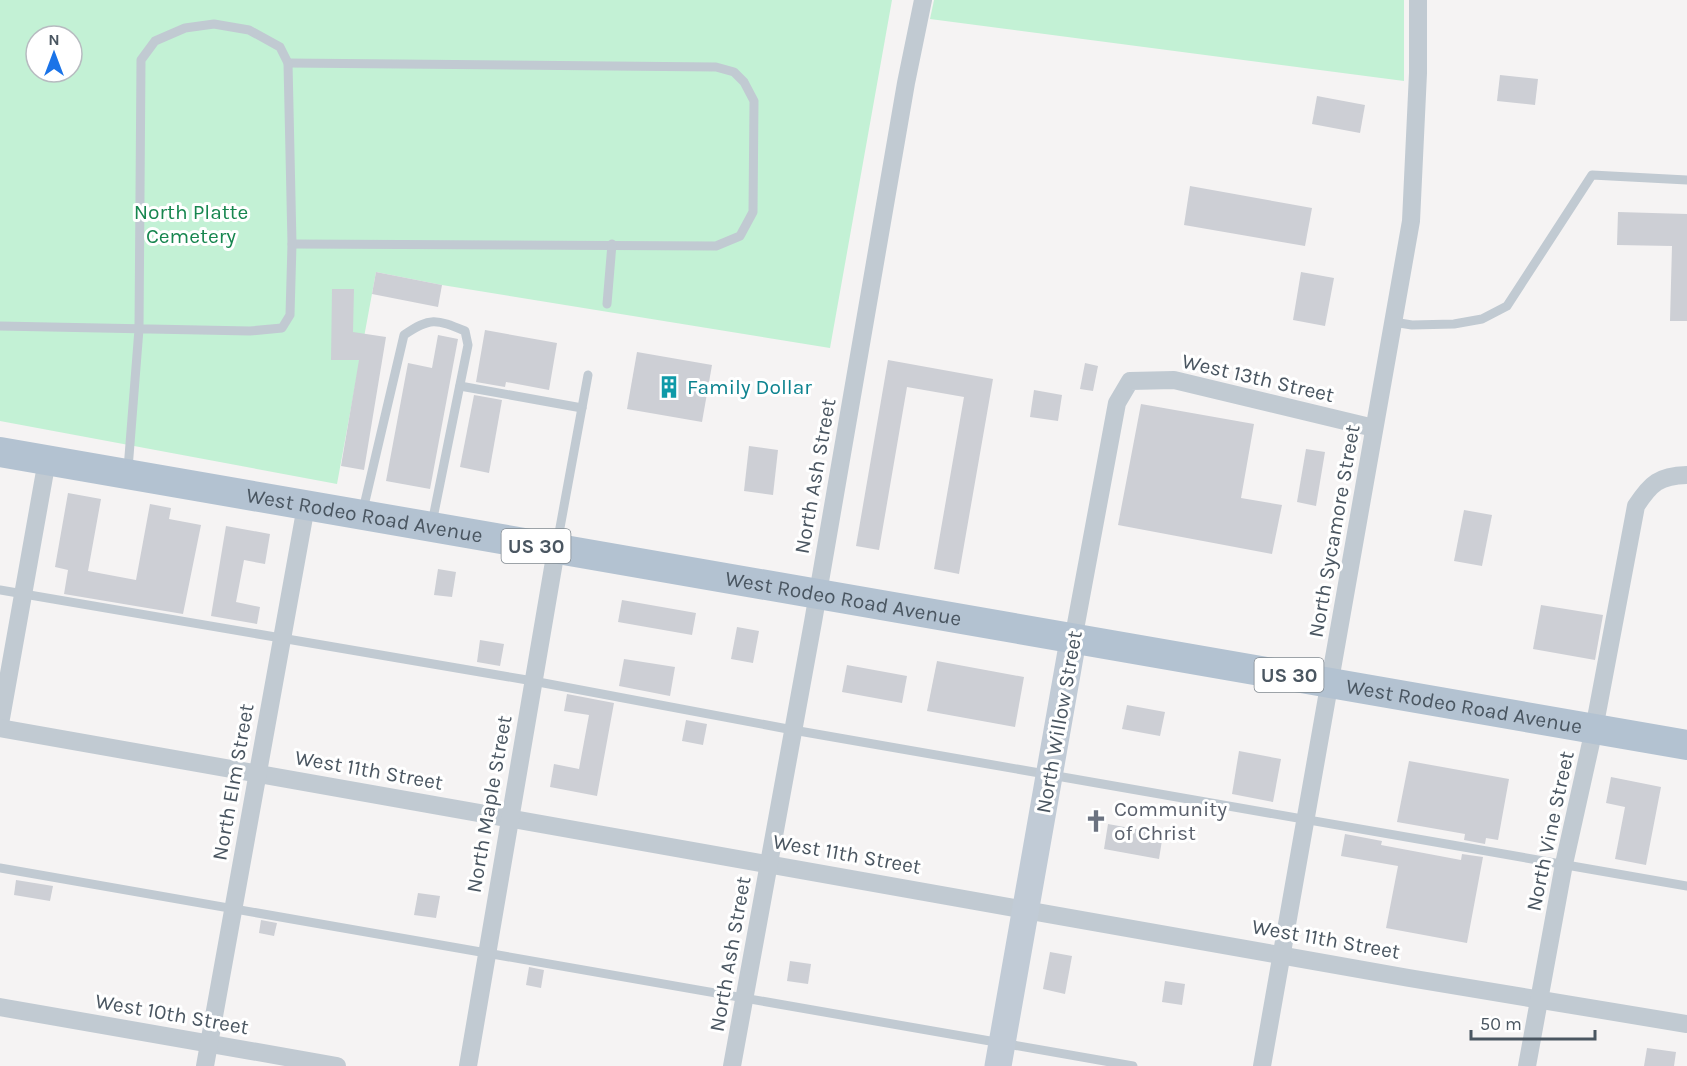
<svg xmlns="http://www.w3.org/2000/svg" width="1687" height="1066" font-family="Karla,sans-serif">
	<style>
		.green { fill: #c3f1d5; fill-rule: evenodd }
		.building { fill: #cdcfd5 }
		.lines { fill: none; stroke-linecap: round; stroke-linejoin: round }
		.lane { stroke: #c1cad2; stroke-width: 9 }
		.street { stroke: #c1cad2; stroke-width: 18 }
		.secondary { stroke: #c1cbd6; stroke-width: 27 }
		.primary { stroke: #b3c2d1; stroke-width: 30 }
		.labels { text-anchor: middle; stroke-width: 6; stroke-linejoin: round; paint-order: stroke }
		.shield { fill: #fff; stroke: #808990; stroke-width: 1.5 }
		.shield-label { font-size: 20px; font-weight: bold; fill: #4a5661 }
		.park-label { font-size: 21px; fill: #17864f; stroke: #fff }
		.street-label { font-size: 21px; fill: #4a5661; stroke: #fff }
		.culture-label { font-size: 21px; fill: #0d838f; stroke: #fff; text-anchor: start }
		.worship-label { font-size: 21px; fill: #5b616d; stroke: #fff; text-anchor: start }
	</style>
	<rect width="100%" height="100%" fill="#f5f3f3"/>
	<!-- green -->
	<g class="green">
		<path d="M 0,0 L 892,0 L 830,348 L 442,285 L 376,272 L 337,484 L 0,421 ZM 36,36 L 72,36 L 72,72 L 36,72 Z"/>
		<polygon points="934,0 1404,0 1404,81 930,19"/>
	</g>
	<!-- building -->
	<g class="building">
		<polygon points="1500,75 1538,79 1535,105 1497,101"/>
		<polygon points="1317,96 1365,105 1360,133 1312,124"/>
		<polygon points="1190,186 1312,208 1305,246 1184,225"/>
		<polygon points="1618,212 1687,214 1687,321 1670,321 1672,246 1617,245"/>
		<polygon points="376,272 442,285 438,307 372,294"/>
		<polygon points="1301,272 1334,278 1325,326 1293,320"/>
		<polygon points="332,289 354,289 353,332 386,337 364,470 341,466 359,360 331,360"/>
		<polygon points="485,330 557,343 549,390 506,382 505,387 476,382"/>
		<polygon points="438,335 458,339 430,489 386,481 408,363 432,368"/>
		<polygon points="637,352 712,365 702,422 627,409"/>
		<polygon points="888,360 993,379 959,574 934,569 964,397 907,387 879,550 856,546"/>
		<polygon points="1085,363 1098,366 1093,391 1080,389"/>
		<polygon points="1034,390 1062,395 1058,421 1030,417"/>
		<polygon points="474,395 502,400 489,473 460,467"/>
		<polygon points="1141,404 1254,424 1241,498 1282,505 1272,554 1118,525"/>
		<polygon points="749,446 778,450 773,495 744,491"/>
		<polygon points="1306,449 1325,452 1316,506 1297,502"/>
		<polygon points="68,493 101,499 88,571 136,580 150,504 171,508 169,519 201,525 183,614 64,594 68,570 55,567"/>
		<polygon points="1464,510 1492,515 1482,566 1454,561"/>
		<polygon points="226,526 270,534 265,564 244,560 236,602 260,607 257,624 211,616"/>
		<polygon points="438,569 456,572 452,597 434,595"/>
		<polygon points="622,600 696,613 692,635 618,622"/>
		<polygon points="1541,605 1603,615 1595,660 1533,649"/>
		<polygon points="737,627 759,631 753,663 731,659"/>
		<polygon points="480,640 504,644 500,666 477,662"/>
		<polygon points="624,659 675,667 670,696 619,686"/>
		<polygon points="937,661 1024,677 1015,727 927,711"/>
		<polygon points="847,665 907,676 902,703 842,692"/>
		<polygon points="567,694 614,703 597,796 550,787 554,764 579,769 589,715 564,711"/>
		<polygon points="1127,705 1165,712 1160,736 1122,729"/>
		<polygon points="686,720 707,724 703,745 682,741"/>
		<polygon points="1239,751 1281,759 1273,802 1232,794"/>
		<polygon points="1409,761 1509,779 1498,840 1486,838 1485,844 1464,840 1465,834 1397,822"/>
		<polygon points="1611,777 1661,787 1646,865 1615,859 1625,807 1606,803"/>
		<polygon points="1108,824 1163,834 1159,859 1104,849"/>
		<polygon points="1345,834 1382,841 1381,845 1461,860 1462,854 1483,857 1467,943 1386,928 1398,866 1341,856"/>
		<polygon points="16,880 53,886 50,901 14,895"/>
		<polygon points="418,893 440,896 436,918 414,915"/>
		<polygon points="261,920 277,923 274,936 259,933"/>
		<polygon points="1050,952 1072,956 1065,994 1043,989"/>
		<polygon points="790,961 811,964 808,984 787,981"/>
		<polygon points="529,967 544,970 541,988 526,985"/>
		<polygon points="1165,981 1185,984 1182,1005 1162,1002"/>
		<polygon points="1647,1048 1676,1052 1674,1066 1644,1066"/>
	</g>
	<g class="lines">
		<!-- lane -->
		<g class="lane">
			<polyline points="288,63 716,67 734,72 744,82 754,101 753,212 740,236 716,246 292,244"/>
			<polyline points="607,304 612,244"/>
			<polyline points="1393,322 1412,325 1454,324 1482,319 1507,306 1592,175 1687,180"/>
			<polyline points="0,326 250,331 282,328 290,315 292,244 288,63 280,47 249,30 214,24 185,28 155,41 141,60 139,329 128,469"/>
			<polyline points="460,386 582,408"/>
			<path d="M 363,510 L 404,335 C 430,317 436,319 465,331 L 468,345 L 432,523"/>
			<polyline points="557,544 588,375"/>
			<polyline points="0,590 533,681 793,730 1687,886"/>
			<polyline points="0,868 1133,1066"/>
		</g>
		<!-- street -->
		<g class="street">
			<polyline points="1073,640 1117,403 1130,381 1174,380 1374,428"/>
			<polyline points="0,724 47,460"/>
			<polyline points="0,728 1409,978 1687,1024"/>
			<polyline points="0,1007 337,1066"/>
			<polyline points="205,1066 306,506"/>
			<polyline points="468,1066 556,550"/>
			<polyline points="732,1066 813,622 906,83 923,0"/>
			<polyline points="1262,1066 1411,221 1418,73 1418,0"/>
			<path d="M 1527,1066 L 1564,864 L 1594,729 L 1636,506 C 1651,483 1659,476 1687,475"/>
		</g>
		<!-- secondary -->
		<polyline class="secondary" points="998,1066 1073,640"/>
		<!-- primary -->
		<path class="primary" id="s1" d="M 0,452 L 1687,745"/>
	</g>
	<!-- icons -->
	<defs>
		<g id="building-bare" transform="scale(1.8)"><path d="M-4-6H4V6H1V3H-1V6H-4ZM-2.5-4.3h1.7v1.8h-1.7ZM.8-4.3h1.7v1.8H.8ZM-2.5-1h1.7V.8h-1.7ZM.8-1h1.7V.8H.8Z" fill="#0f9aa8" stroke="#fff" stroke-width="2.5" paint-order="stroke"/></g>
		<g id="church-bare" transform="scale(1.8)"><path d="M-1.2-6h2.4v3.5h3.3v2.4h-3.3V6h-2.4V-.1h-3.3v-2.4h3.3Z" fill="#6b7280" stroke="#fff" stroke-width="2.5" paint-order="stroke"/></g>
	</defs>
	<g fill-rule="evenodd">
		<use href="#building-bare" x="669" y="387"/>
		<use href="#church-bare" x="1096" y="821"/>
	</g>
	<g class="labels">
		<!-- shield labels -->
		<g class="shield">
			<rect x="501.5" y="529" width="69" height="34" rx="4.5"/>
			<rect x="1254.5" y="658" width="69" height="34" rx="4.5"/>
		</g>
		<g class="shield-label">
			<text x="536" y="553">US 30</text>
			<text x="1289" y="682">US 30</text>
		</g>
		<!-- park labels -->
		<g class="park-label">
			<text x="191" y="219">North Platte<tspan x="191" dy="24">Cemetery</tspan></text>
		</g>
		<!-- street labels -->
		<g class="street-label">
			<text transform="translate(1258 378) rotate(13)" y="7">West 13th Street</text>
			<text transform="translate(815 476) rotate(-80)" y="7">North Ash Street</text>
			<text dy="7" stroke="none"><textPath href="#s1" startOffset="370">West Rodeo Road Avenue</textPath></text>
			<text transform="translate(1334 531) rotate(-80)" y="7">North Sycamore Street</text>
			<text dy="7" stroke="none"><textPath href="#s1" startOffset="856">West Rodeo Road Avenue</textPath></text>
			<text dy="7" stroke="none"><textPath href="#s1" startOffset="1486">West Rodeo Road Avenue</textPath></text>
			<text transform="translate(1059 722) rotate(-80)" y="7">North Willow Street</text>
			<text transform="translate(369 770) rotate(10)" y="7">West 11th Street</text>
			<text transform="translate(233 782) rotate(-80)" y="7">North Elm Street</text>
			<text transform="translate(489 804) rotate(-80)" y="7">North Maple Street</text>
			<text transform="translate(1550 831) rotate(-78)" y="7">North Vine Street</text>
			<text transform="translate(847 854) rotate(10)" y="7">West 11th Street</text>
			<text transform="translate(1326 939) rotate(10)" y="7">West 11th Street</text>
			<text transform="translate(730 954) rotate(-80)" y="7">North Ash Street</text>
			<text transform="translate(172 1014) rotate(10)" y="7">West 10th Street</text>
		</g>
		<!-- culture labels -->
		<g class="culture-label">
			<text x="687" y="394">Family Dollar</text>
		</g>
		<!-- worship labels -->
		<g class="worship-label">
			<text x="1114" y="816">Community<tspan x="1114" dy="24">of Christ</tspan></text>
		</g>
	</g>
	<!-- north arrow -->
	<g transform="translate(54 54)"><circle r="28" fill="#ffffff" stroke="#b7bbc0" stroke-width="1.5"/>
	<path d="M0-4.5L10 22L0 15L-10 22Z" fill="#1a73e8"/>
	<text y="-9" font-size="16" font-weight="bold" text-anchor="middle" fill="#4a5661">N</text>
	</g>
	<!-- scale -->
	<path d="M1471 1030v9h124v-9" fill="none" stroke="#4a5661" stroke-width="3"/>
	<text x="1480" y="1030" font-size="18" fill="#4a5661" stroke="#ffffff" stroke-width="4.5" paint-order="stroke">50 m</text>
</svg>
